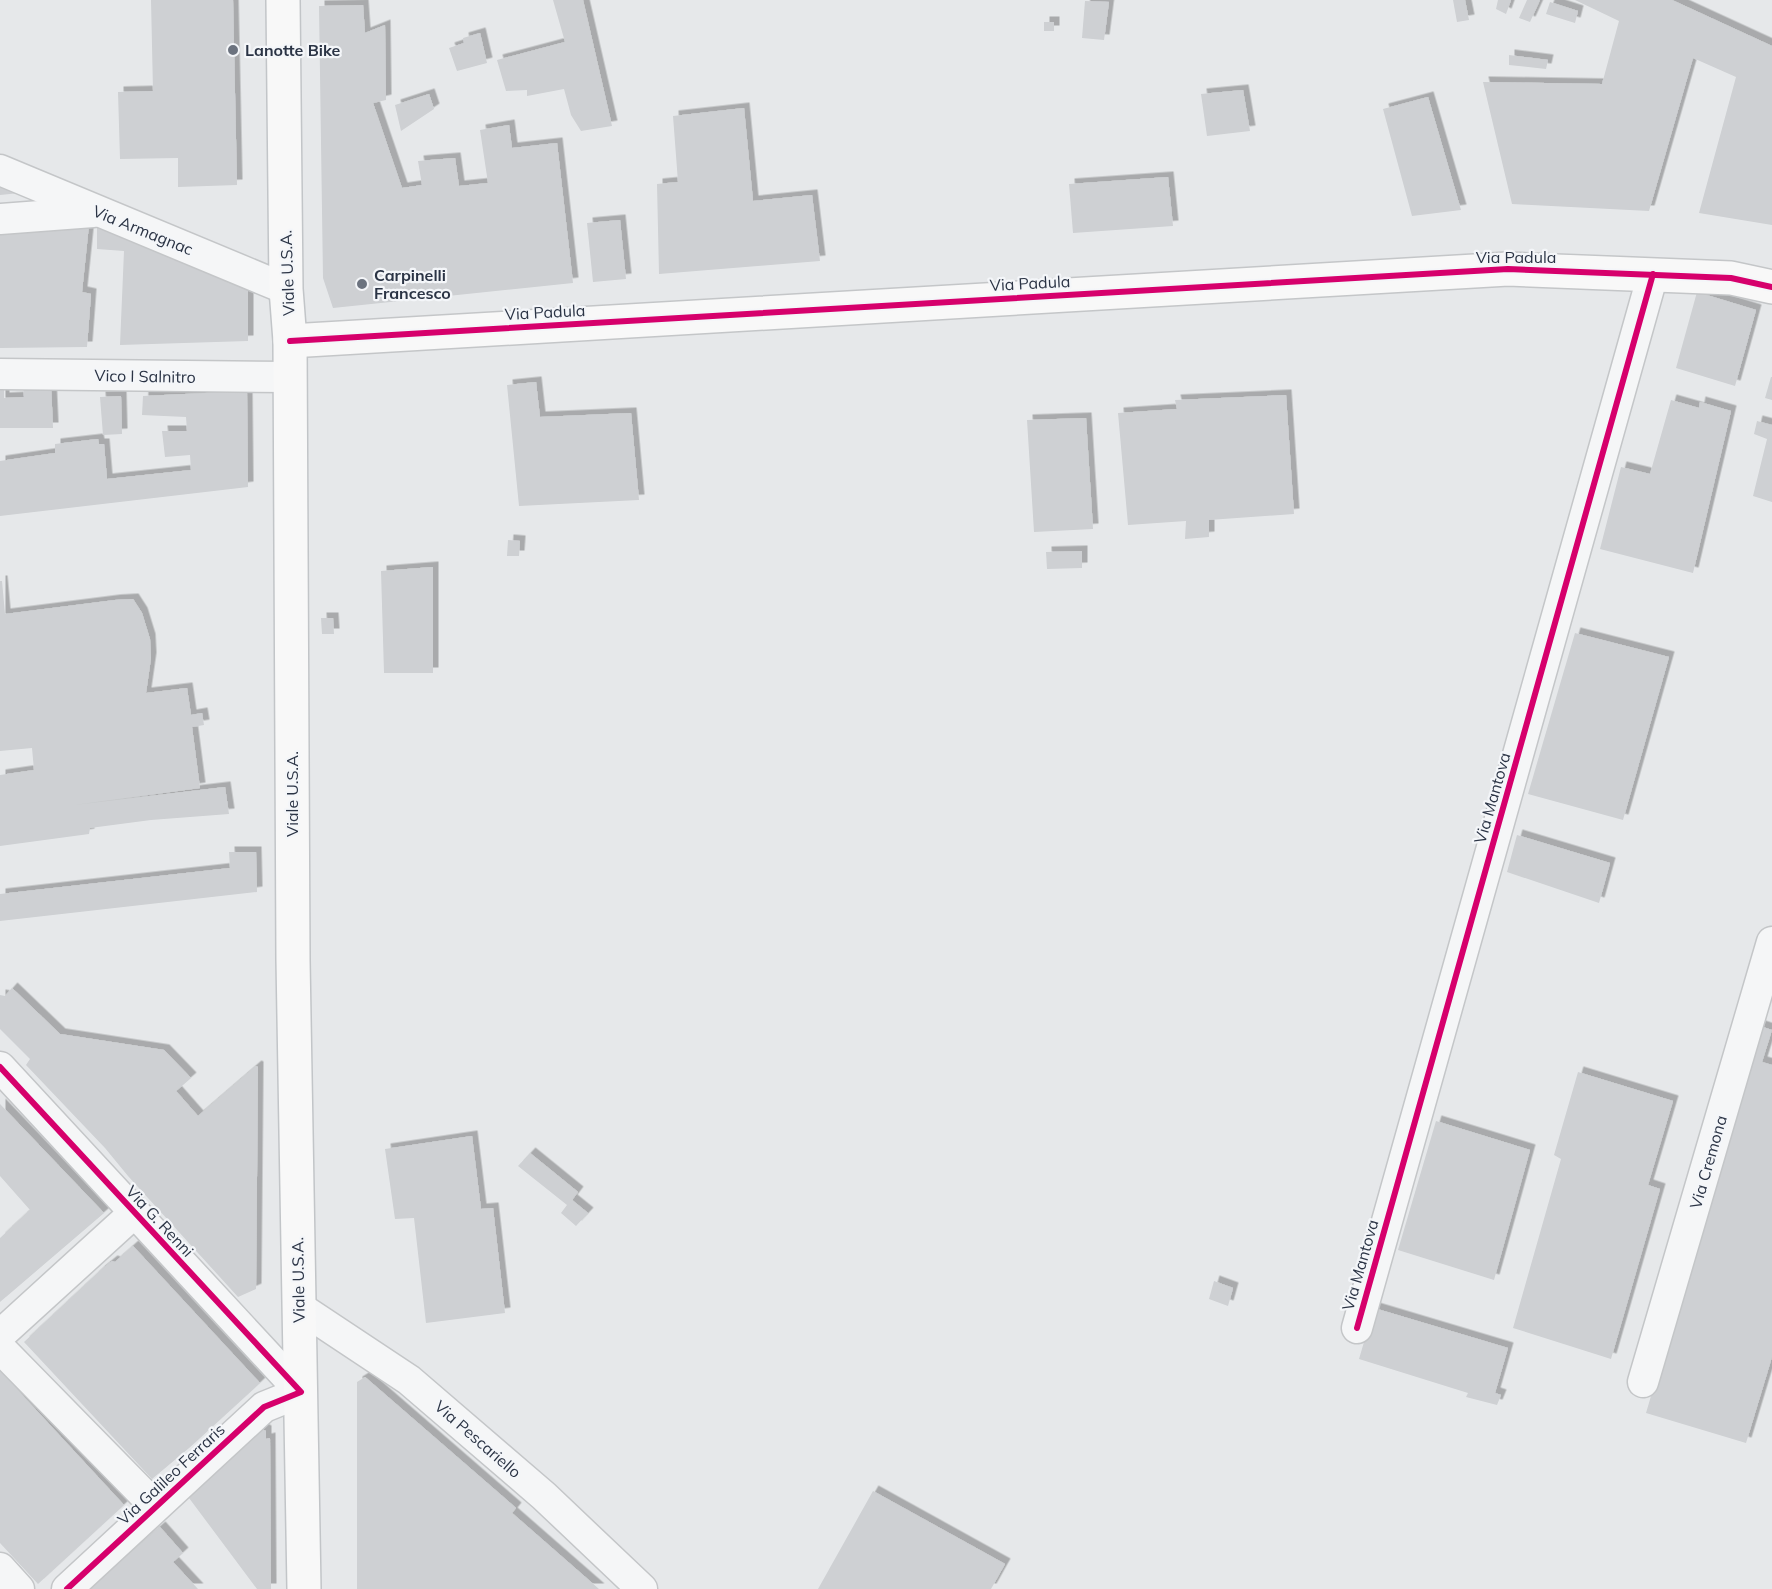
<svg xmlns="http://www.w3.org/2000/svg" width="1772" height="1589" font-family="Mulish,sans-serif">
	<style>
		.building { fill: #ced0d3; filter: url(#shadow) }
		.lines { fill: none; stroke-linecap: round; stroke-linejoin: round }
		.street-casing { stroke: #c4c6c8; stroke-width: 33 }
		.secondary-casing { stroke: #c4c6c8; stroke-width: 36 }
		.primary-casing { stroke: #c2c5c8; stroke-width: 36 }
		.street { stroke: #f5f6f7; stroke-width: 30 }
		.secondary { stroke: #f8f8f8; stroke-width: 33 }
		.primary { stroke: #f8f8f8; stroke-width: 33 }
		.cycleway-casing { stroke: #f4f6f9; stroke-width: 10 }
		.cycleway { stroke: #d6006c; stroke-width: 6 }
		.poi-dot { fill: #6c737f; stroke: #f4f6f9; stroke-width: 2 }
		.labels { text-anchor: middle; stroke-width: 4.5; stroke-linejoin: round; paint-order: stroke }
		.poi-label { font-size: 16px; font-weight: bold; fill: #2b3445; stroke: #f4f6f9; text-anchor: start }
		.street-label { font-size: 16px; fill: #2b3445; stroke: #f4f6f9 }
	</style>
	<defs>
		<filter id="shadow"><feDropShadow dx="5.5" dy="-5.5" stdDeviation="0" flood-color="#0004"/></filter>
	</defs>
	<rect width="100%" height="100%" fill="#e6e8ea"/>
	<!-- building -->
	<g class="building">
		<polygon points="151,0 233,0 237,185 178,187 178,158 120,159 118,92 153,91"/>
		<polygon points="553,0 583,0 612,126 581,131 571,115 564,89 527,96 527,90 506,91 497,60 565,42"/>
		<polygon points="1453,0 1465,0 1469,20 1457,22"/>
		<polygon points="1498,0 1511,0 1506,14 1496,9"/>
		<polygon points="1527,0 1540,0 1530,22 1519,18"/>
		<polygon points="1575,0 1672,0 1772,46 1772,225 1699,213 1736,77 1693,58 1649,211 1512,204 1483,82 1602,84 1619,21"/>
		<polygon points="1085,1 1109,2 1104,40 1082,38"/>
		<polygon points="1550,2 1578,11 1575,23 1546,14"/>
		<polygon points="363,5 365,33 385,25 386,100 373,103 402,188 422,185 418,161 455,158 459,186 488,183 480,130 509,125 512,148 557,143 573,283 333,308 323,278 319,6"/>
		<rect x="1044" y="22" width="10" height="9"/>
		<polygon points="480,33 487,63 457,71 449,48 464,43 463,38"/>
		<polygon points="1509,55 1548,60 1546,69 1509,65"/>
		<polygon points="1243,90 1250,131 1207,136 1201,94"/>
		<polygon points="429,94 434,109 401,131 395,105"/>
		<polygon points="1428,97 1461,210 1412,216 1383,109"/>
		<polygon points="744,108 753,201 812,195 820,261 659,274 657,184 678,182 673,116"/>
		<polygon points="0,175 20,193 0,195"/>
		<polygon points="1168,177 1173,226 1073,233 1069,184"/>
		<polygon points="620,220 626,279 593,282 587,223"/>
		<polygon points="89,225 82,292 91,294 87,347 0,348 0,233"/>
		<polygon points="97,226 248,280 248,341 120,345 124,251 97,249"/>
		<polygon points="1697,292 1756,310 1735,386 1676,368"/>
		<polygon points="1771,377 1772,377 1772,400 1765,398"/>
		<polygon points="536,382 540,417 631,413 639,500 519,506 507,385"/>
		<polygon points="51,384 53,428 0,428 0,386 4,385 4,398 24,397 23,385"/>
		<polygon points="247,391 248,487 0,516 0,461 55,453 55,444 98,439 99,444 104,444 107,479 191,470 190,455 165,457 162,431 187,431 186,417 142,415 143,396"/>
		<polygon points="1286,395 1294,514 1209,520 1209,537 1185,539 1186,521 1128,525 1118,413 1177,409 1175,400"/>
		<polygon points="121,396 122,434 103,435 100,397"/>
		<polygon points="1671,400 1699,408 1700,402 1731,411 1693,573 1600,549 1621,467 1650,474"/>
		<polygon points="1086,418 1093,529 1034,532 1027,420"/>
		<polygon points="1757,421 1772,425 1772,502 1753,496 1767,439 1754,434"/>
		<polygon points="508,540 520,541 519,556 507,556"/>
		<polygon points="1082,551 1082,568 1047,569 1046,552"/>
		<polygon points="433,567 433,673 384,673 381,571"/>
		<polygon points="0,581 2,581 5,614 115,600 133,599 142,613 150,639 151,658 146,693 187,688 191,715 202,713 204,725 192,727 200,788 74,805 225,787 229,814 151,820 90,828 89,834 0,846 0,775 34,770 32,748 0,751"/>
		<polygon points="321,618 333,618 334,634 322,634"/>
		<polygon points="1575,633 1669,657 1623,820 1528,794"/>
		<polygon points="1517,835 1610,863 1599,903 1507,872"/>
		<polygon points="229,852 256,852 257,892 0,921 0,894 230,868"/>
		<polygon points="12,988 60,1034 164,1050 191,1078 176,1091 198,1116 256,1066 258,1067 256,1289 238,1297 128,1176 105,1148 26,1065 30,1059 0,1029 0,995 5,996"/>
		<polygon points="1760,1026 1772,1030 1762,1062 1772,1065 1772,1357 1746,1443 1646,1413"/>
		<polygon points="1578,1072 1673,1101 1648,1185 1660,1189 1611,1359 1513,1328 1561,1159 1554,1155"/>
		<polygon points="0,1104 104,1213 0,1302 0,1238 30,1210 0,1176"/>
		<polygon points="1436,1121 1530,1150 1494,1280 1398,1250"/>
		<polygon points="472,1136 481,1209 493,1208 505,1313 426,1323 414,1218 395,1219 385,1149"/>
		<polygon points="530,1153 578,1192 572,1200 588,1213 576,1226 561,1213 567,1205 518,1166"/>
		<polygon points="133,1246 260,1383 189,1448 152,1479 24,1342 101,1270 112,1261 115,1262"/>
		<polygon points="1214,1281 1233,1288 1228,1306 1209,1299"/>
		<polygon points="1374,1308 1508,1348 1495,1393 1501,1395 1497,1405 1466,1397 1468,1393 1359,1359"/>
		<polygon points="0,1369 25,1398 124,1505 38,1584 0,1543"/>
		<polygon points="365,1377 516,1508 512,1513 599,1589 357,1589 357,1382"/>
		<polygon points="262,1429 266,1431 266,1439 270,1438 271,1589 257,1589 189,1498 191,1495 189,1492 252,1434 255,1436"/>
		<polygon points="873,1491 1005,1564 991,1589 818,1589"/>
		<polygon points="160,1527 183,1553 173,1562 198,1589 88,1589"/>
	</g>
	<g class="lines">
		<!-- street casing -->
		<g class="street-casing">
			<g id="street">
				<polyline points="0,170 286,289"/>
				<polyline points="0,219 93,212"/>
				<polyline points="0,374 289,377"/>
				<polyline points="0,1067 301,1392 264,1407 67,1589"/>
				<polyline points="299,1307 409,1380 544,1496 642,1589"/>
				<polyline points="1357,1328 1653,274"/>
				<polyline points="0,1335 134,1213"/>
				<polyline points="0,1348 155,1506"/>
				<polyline points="1643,1382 1772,942"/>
				<polyline points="0,1568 19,1589"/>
			</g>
		</g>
		<!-- secondary casing -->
		<g class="secondary-casing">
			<polyline id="secondary" points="290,341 1508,269 1731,278 1772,287"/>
		</g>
		<!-- primary casing -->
		<g class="primary-casing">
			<polyline id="primary" points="283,0 286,289 290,341 293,960 304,1589"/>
		</g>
		<!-- street -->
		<use href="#street" class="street"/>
		<!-- secondary -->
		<use href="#secondary" class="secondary"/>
		<!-- primary -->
		<use href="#primary" class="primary"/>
		<!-- cycleway casing -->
		<g class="cycleway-casing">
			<g id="cycleway">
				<polyline points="290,341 1508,269 1731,278 1772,287"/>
				<polyline points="0,1067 301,1392 264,1407 67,1589"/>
				<polyline points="1357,1328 1653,274"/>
			</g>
		</g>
		<!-- cycleway -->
		<use href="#cycleway" class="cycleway"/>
	</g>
	<!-- markers -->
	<g class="poi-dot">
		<circle cx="233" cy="50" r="6"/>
		<circle cx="362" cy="284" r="6"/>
	</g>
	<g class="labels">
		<!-- poi labels -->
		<g class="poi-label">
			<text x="245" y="56">Lanotte Bike</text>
			<text x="374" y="281">Carpinelli<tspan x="374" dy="18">Francesco</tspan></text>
		</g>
		<!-- street labels -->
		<g class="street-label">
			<text transform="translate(143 230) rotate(22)" y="6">Via Armagnac</text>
			<text x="1516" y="263">Via Padula</text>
			<text transform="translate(287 273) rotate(-92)" y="6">Viale U.S.A.</text>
			<text transform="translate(1030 283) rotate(-3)" y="6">Via Padula</text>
			<text transform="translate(545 312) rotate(-3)" y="6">Via Padula</text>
			<text transform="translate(145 376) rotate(1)" y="6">Vico I Salnitro</text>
			<text transform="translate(292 794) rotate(-90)" y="6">Viale U.S.A.</text>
			<text transform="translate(1492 798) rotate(-74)" y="6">Via Mantova</text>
			<text transform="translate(1708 1162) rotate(-74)" y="6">Via Cremona</text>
			<text transform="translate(160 1221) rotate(47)" y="6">Via G. Renni</text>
			<text transform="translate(1360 1265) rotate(-74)" y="6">Via Mantova</text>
			<text transform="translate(298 1280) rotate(-91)" y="6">Viale U.S.A.</text>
			<text transform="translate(478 1439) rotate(41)" y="6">Via Pescariello</text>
			<text transform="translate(171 1474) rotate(-43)" y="6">Via Galileo Ferraris</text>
		</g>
	</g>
</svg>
